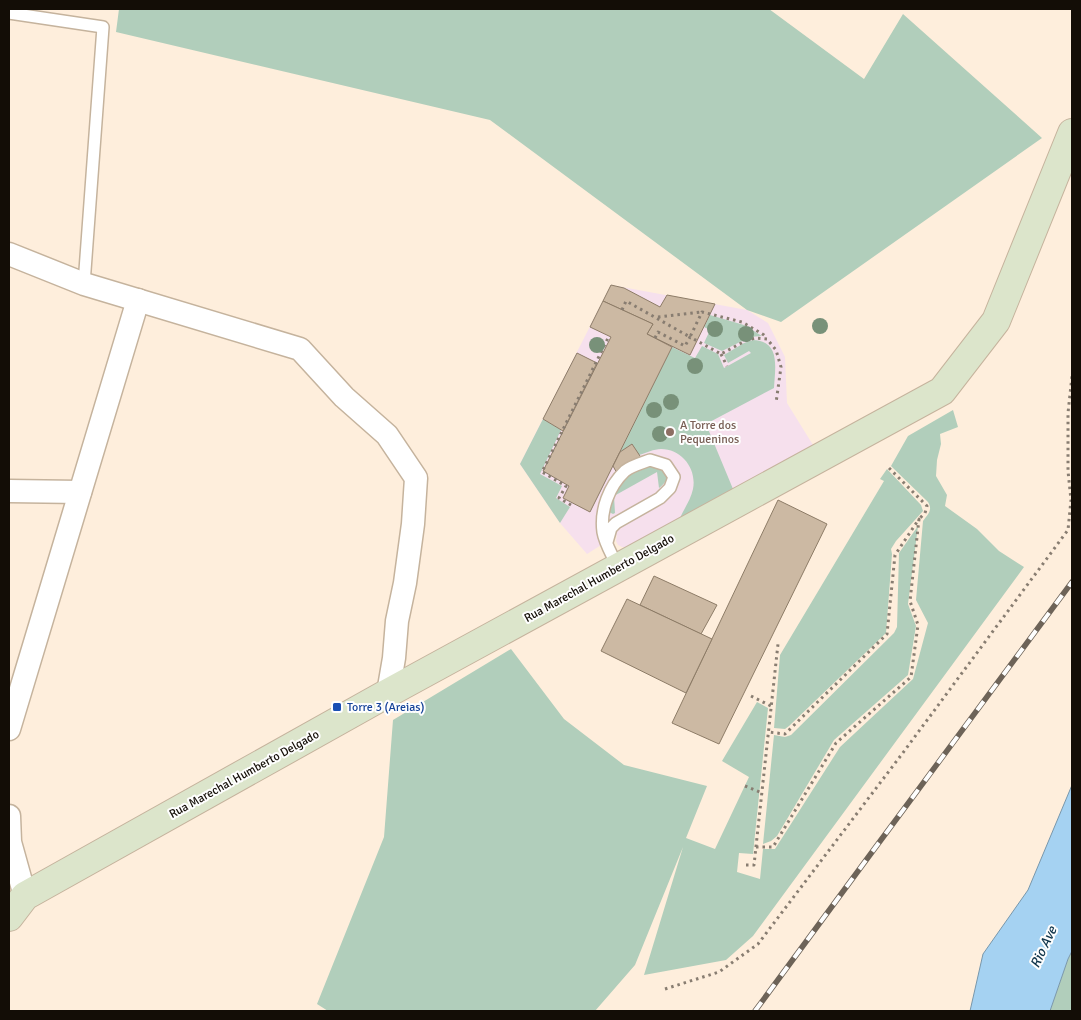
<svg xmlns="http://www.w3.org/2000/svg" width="1081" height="1020" font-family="Signika,sans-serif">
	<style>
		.education { fill: #f6e0ed }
		.green { fill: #b1cebb }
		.water { fill: #a5d2f2; stroke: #7997ab }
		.building { fill: #ccb9a3; stroke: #8d7c67 }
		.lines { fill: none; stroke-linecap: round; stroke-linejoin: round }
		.lane-casing { stroke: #c5b39d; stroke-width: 14 }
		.street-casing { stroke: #c5b39d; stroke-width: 25 }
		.secondary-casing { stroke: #c5b39d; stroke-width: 30 }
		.path { stroke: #887d71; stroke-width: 3; stroke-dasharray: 2.5 4; stroke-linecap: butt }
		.lane { stroke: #fff; stroke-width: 11 }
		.street { stroke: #fff; stroke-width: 22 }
		.secondary { stroke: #dce5cb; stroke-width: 28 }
		.rail-casing { stroke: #6d6358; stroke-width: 5.5 }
		.rail { stroke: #fefefe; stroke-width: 4; stroke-dasharray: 11; stroke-linecap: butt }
		.tree { fill: #789179 }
		.education-dot { fill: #8d6e63; stroke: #fefefe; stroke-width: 2 }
		.transit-dot { fill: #1a4fb4; stroke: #fefefe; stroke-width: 2 }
		.labels { text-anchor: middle; stroke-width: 4; stroke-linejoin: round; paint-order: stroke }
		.education-label { font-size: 12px; fill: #785e54; stroke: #fefefe; text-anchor: start }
		.street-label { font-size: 12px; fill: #130d06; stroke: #fefefe }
		.transit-label { font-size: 12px; fill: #164399; stroke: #fefefe; text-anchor: start }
		.water-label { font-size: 14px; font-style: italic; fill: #11364c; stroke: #fefefe }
	</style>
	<rect width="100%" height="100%" fill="#feeedc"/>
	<!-- education -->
	<polygon class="education" points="611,285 747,310 768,323 785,357 787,403 813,445 626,547 622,547 618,545 616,541 617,535 587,554 560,523 520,464"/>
	<!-- green -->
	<g class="green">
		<polygon points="119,9 769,9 864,79 903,14 1042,138 781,322 747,310 490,120 116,32"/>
		<polygon points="710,315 744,325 762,336 750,337 722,351 704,343 710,330 704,327"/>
		<path d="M 753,340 C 781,341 775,368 774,388 L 706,424 L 733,489 L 680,518 C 684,509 691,499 693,489 C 697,469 682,449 661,449 C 654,449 646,453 639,455 L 632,444 L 620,452 L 672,347 L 695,358 L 702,346 L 718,354 L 724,368 L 751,353 L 749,351 L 728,363 L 724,355 L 744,343 Z"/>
		<path d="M 953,410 L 958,427 L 940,434 L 941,444 L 937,460 L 936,476 L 947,495 L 945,506 L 977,529 L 999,551 L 1024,567 L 753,936 L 726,960 L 644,975 L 683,847 L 635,965 L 595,1011 L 328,1011 L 317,1004 L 384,837 L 393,720 L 511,649 L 564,719 L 624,765 L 707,786 L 686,838 L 715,849 L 749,777 L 722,761 L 757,702 L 768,708 L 753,854 L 739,853 L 737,872 L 760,879 L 763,849 L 775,849 L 840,747 L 913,679 L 928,623 L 916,600 L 923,521 C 928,514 933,510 928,502 L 891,466 L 908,436 Z"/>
		<polygon points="543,419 561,430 540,474 562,486 556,498 570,507 560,523 520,464"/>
		<path d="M 648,462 C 666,464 675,476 659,488 L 657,472 L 614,496 L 615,513 L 613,514 L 607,511 C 607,499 612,489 619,480 L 621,482 L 630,475 L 629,471 Z"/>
		<polygon points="887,469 921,505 923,511 896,541 891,549 892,554 886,633 789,726 785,729 774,728 780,655 884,481 880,479"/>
		<polygon points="918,526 908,604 916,626 908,675 834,740 777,836 771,841 763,844 774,735 785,737 791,735 894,633 897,627 899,553"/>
		<polygon points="1072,951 1072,1011 1050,1011 1068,959"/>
	</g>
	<!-- water -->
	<polygon class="water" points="1072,785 1072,951 1068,959 1050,1011 970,1011 983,954 1028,890"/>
	<!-- building -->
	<g class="building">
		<polygon points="611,285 624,288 660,307 667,295 715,304 690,355 647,334 653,324 603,301"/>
		<polygon points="603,301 653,324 647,334 672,347 590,512 563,498 569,486 543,471 611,337 590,327"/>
		<polygon points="577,353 597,363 563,431 543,419"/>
		<polygon points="632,444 642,459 618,475 613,466 620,452"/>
		<polygon points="778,500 827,524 719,744 672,723"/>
		<polygon points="654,576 717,605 701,634 640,605"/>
		<polygon points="627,599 712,639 686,693 601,651"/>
	</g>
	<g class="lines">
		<!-- lane casing -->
		<g class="lane-casing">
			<g id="lane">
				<polyline points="9,13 103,27 84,284"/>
				<path d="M 607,542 L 611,528 L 616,523 L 660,498 L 670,488 L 674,477 L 666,465 L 650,460 C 642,463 631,466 625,471 C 609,486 600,510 603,532 C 605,544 613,556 618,568"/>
			</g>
		</g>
		<!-- street casing -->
		<g class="street-casing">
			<g id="street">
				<polyline points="9,254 84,284 300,349 344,397 387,435 416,478 413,524 405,583 397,621 394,658 388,693"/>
				<polyline points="9,491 80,492"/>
				<polyline points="9,729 138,300"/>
				<polyline points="9,816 10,842 25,896"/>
			</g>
		</g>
		<!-- secondary casing -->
		<g class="secondary-casing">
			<polyline id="secondary" points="9,917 25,896 388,693 942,391 996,321 1072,133"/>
		</g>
		<!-- path -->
		<g class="path">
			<polyline points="622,310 626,301 690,337 702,312 742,322 764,335 767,338"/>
			<polyline points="658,317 701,312"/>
			<polyline points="655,338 658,332 685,346 690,337 721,354 745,341 755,338 767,339 776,350 781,367 776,403"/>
			<polyline points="721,354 727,366"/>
			<polyline points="889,468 927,506 925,513 919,519"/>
			<polyline points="571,505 559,498 566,486 542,472 609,336"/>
			<polyline points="751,696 771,706"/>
			<polyline points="745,786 762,793"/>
			<polyline points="756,847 773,847 836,743 911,677 918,625 910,601 919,519 895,555 887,634 785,734 768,732"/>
			<polyline points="746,865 754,865 778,644"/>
			<polyline points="665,989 719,972 758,944 902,754 1068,530 1071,500 1068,471 1068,413 1072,376"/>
		</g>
		<!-- lane -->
		<use href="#lane" class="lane"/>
		<!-- street -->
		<use href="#street" class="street"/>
		<!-- secondary -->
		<use href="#secondary" class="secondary"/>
		<!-- rail casing -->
		<g class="rail-casing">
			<polyline id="rail" points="755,1011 875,848 1072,582"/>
		</g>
		<!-- rail -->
		<use href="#rail" class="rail"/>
	</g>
	<!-- trees -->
	<g class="tree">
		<circle cx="820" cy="326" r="8"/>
		<circle cx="715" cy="329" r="8"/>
		<circle cx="746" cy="334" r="8"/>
		<circle cx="597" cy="345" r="8"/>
		<circle cx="695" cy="366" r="8"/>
		<circle cx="671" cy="402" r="8"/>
		<circle cx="654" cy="410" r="8"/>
		<circle cx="660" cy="434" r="8"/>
	</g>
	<!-- markers -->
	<circle class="education-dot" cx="670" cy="432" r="5"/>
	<rect class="transit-dot" x="332" y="702" width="10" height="10" rx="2.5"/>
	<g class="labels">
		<!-- education labels -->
		<g class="education-label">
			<text x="680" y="429">A Torre dos<tspan x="680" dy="14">Pequeninos</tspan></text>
		</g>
		<!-- street labels -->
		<g class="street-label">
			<text transform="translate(599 578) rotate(-29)" y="4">Rua Marechal Humberto Delgado</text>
			<text transform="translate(244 774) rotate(-29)" y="4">Rua Marechal Humberto Delgado</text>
		</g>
		<!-- transit labels -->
		<g class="transit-label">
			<text x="347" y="711">Torre 3 (Areias)</text>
		</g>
		<!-- water labels -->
		<g class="water-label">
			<text transform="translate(1043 947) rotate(-65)" y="5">Rio Ave</text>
		</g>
	</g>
	<!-- border -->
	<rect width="1081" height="1020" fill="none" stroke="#130d06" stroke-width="20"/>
</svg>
